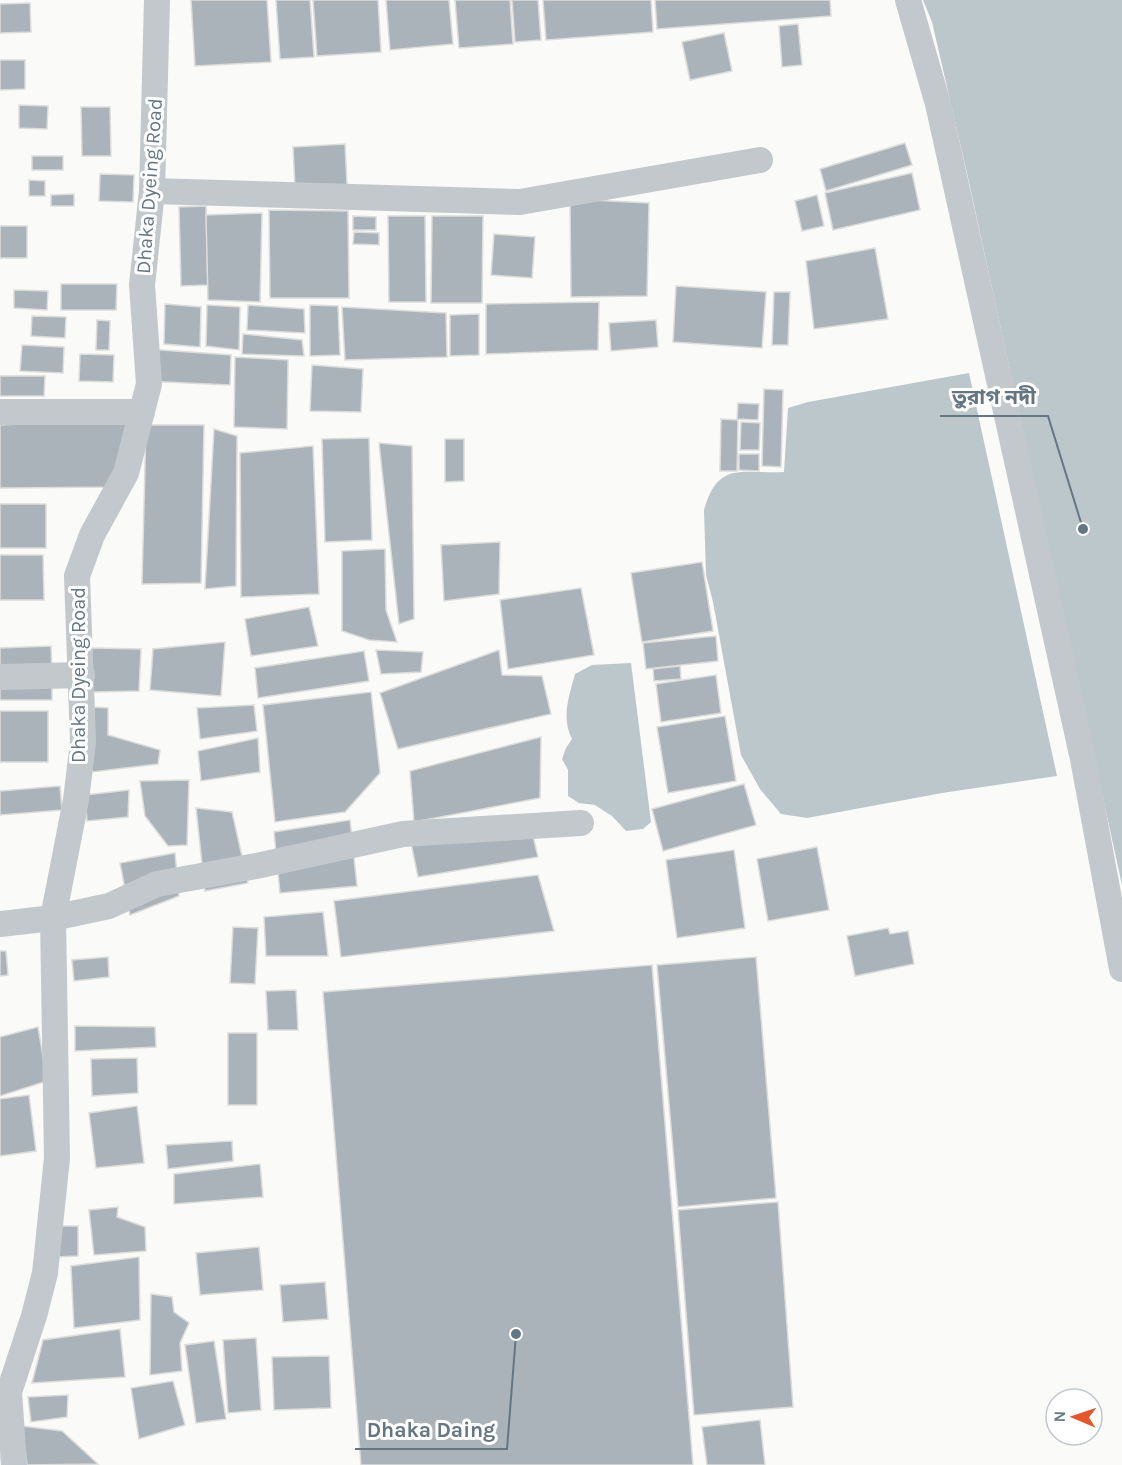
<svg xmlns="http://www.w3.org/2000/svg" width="1122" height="1465" font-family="Karla,'Noto Sans Bengali',sans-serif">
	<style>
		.water { fill: #bbc7cb }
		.building { fill: #aab3b9; stroke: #dcdcda; stroke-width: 1.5 }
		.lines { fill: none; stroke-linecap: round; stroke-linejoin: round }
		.minor { stroke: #c3c8cc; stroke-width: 26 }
		.labels { text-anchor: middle; stroke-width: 6; stroke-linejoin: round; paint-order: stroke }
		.street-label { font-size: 20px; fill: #657683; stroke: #fff }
		.leader { fill: none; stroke: #657683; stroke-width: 2 }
		.callout-dot { fill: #657683; stroke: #fff; stroke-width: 2 }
		.callout-label { font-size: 21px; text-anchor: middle; font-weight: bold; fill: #657683; stroke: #fff; stroke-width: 6; stroke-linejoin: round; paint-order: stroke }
	</style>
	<rect width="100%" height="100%" fill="#fafaf8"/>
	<!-- water -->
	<g class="water">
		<polygon points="923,0 1122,0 1122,885 967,173 932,22"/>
		<path d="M 969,373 L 1057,776 L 942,793 L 807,818 L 781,814 L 760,789 L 741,755 L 713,602 L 706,575 L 704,510 C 718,460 742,474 784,472 L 788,408 L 808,402 Z"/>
		<path d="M 631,663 L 651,822 L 643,829 L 626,831 L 612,816 L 595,805 L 579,803 L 568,796 L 568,770 L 562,759 L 566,748 L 572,739 C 561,717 569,697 575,674 L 592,665 Z"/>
	</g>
	<!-- building -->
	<g class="building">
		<polygon points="191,0 267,0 271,62 195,66"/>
		<polygon points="276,0 310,0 314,57 280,59"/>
		<polygon points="313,0 378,0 381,52 317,56"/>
		<polygon points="386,0 449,0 453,44 390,50"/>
		<polygon points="455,0 510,0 513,44 459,48"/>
		<polygon points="512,0 538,0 541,40 515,42"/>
		<polygon points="543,0 651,0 653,32 546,40"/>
		<polygon points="655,0 830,0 831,16 657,29"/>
		<polygon points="30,3 31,32 0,33 0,4"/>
		<polygon points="798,24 802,65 782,67 779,26"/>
		<polygon points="724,33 732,71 690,80 682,42"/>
		<polygon points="0,60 25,60 25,89 0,90"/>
		<polygon points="19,105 48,106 47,129 19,128"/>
		<polygon points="81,107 110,107 111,156 82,156"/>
		<polygon points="905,143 912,165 826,191 820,169"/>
		<polygon points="345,144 347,185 295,188 293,147"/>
		<rect x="32" y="156" width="31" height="14"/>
		<polygon points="912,173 920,210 833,230 825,193"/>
		<polygon points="100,174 134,175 133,202 99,201"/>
		<polygon points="29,180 45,181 45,196 29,196"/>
		<polygon points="74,194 74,206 51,206 51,195"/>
		<polygon points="817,195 824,226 802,231 795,201"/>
		<polygon points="570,199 649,203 647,296 571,297"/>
		<polygon points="206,206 208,285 181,286 179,207"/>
		<polygon points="269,210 348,211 349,298 270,298"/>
		<polygon points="262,213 260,302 208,300 206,215"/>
		<polygon points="353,216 376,217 376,230 353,230"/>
		<polygon points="388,216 425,216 426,302 389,302"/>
		<polygon points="432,216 483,216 482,303 431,303"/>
		<rect x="0" y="226" width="27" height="32"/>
		<polygon points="354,232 379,233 379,245 353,244"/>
		<polygon points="494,234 535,237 532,278 491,275"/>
		<polygon points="875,248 888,319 814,329 806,261"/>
		<polygon points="61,284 117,284 116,310 61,310"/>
		<polygon points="676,286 766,292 762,348 673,342"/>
		<polygon points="14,290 48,291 47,310 14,308"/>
		<polygon points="774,292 790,292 788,345 772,345"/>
		<polygon points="599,302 598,350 486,354 486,304"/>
		<polygon points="165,304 201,307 200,347 164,344"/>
		<polygon points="207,305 240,307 239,350 206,346"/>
		<polygon points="248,305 304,309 305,333 247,330"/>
		<polygon points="310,305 338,306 340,355 310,356"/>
		<polygon points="342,307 446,313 447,357 345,360"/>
		<polygon points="479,314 479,355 450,356 450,315"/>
		<polygon points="32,316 66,317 65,338 31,336"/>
		<polygon points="97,320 110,321 109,350 96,350"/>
		<polygon points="656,320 658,347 611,351 609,323"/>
		<polygon points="243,334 302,340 304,356 242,354"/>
		<polygon points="22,345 64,347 63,373 20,371"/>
		<polygon points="147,349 231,355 230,385 144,381"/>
		<polygon points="80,354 114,355 113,382 79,381"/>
		<polygon points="235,357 288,360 287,429 234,427"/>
		<polygon points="312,365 363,369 361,412 310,411"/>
		<polygon points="0,376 45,376 44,396 0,396"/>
		<polygon points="764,389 783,390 781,467 762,466"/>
		<polygon points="738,403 759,404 758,420 737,419"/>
		<polygon points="132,418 109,487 0,488 0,425"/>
		<polygon points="721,419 738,420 737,471 720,471"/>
		<polygon points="741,422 760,423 759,450 740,450"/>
		<polygon points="146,425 204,425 201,583 142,584"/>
		<polygon points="214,429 237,436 236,586 205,589"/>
		<polygon points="369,438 372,540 325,542 322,439"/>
		<polygon points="445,439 464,439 464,481 445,482"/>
		<polygon points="379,443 412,446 414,619 399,624"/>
		<polygon points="313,446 319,594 241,597 240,453"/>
		<polygon points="739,454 759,454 759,471 739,470"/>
		<rect x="0" y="504" width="46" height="44"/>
		<polygon points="500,542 499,594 444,601 441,545"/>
		<polygon points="385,549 386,610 397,642 369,640 342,631 342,551"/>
		<polygon points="0,555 43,555 44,600 0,600"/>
		<polygon points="702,562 713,631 642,642 631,573"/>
		<polygon points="581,588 594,655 508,669 500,600"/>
		<polygon points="309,607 318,646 251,656 245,619"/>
		<polygon points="716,636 718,661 646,669 643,643"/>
		<polygon points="225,642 221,696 150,690 153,649"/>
		<polygon points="51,646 52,671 0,673 0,648"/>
		<polygon points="92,648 141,649 139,691 92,692"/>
		<polygon points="376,650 423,652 421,672 381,674"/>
		<polygon points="499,650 502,675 542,676 551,714 398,749 380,693"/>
		<polygon points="364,651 369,681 258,698 255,668"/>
		<polygon points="680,666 681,679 654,681 653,669"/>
		<polygon points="716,675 721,713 661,722 656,684"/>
		<polygon points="52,682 52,700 0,700 0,683"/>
		<polygon points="371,692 380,773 345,812 275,822 263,705"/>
		<polygon points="254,705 257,731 200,739 197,708"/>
		<polygon points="94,707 108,708 108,735 160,750 158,764 92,772"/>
		<rect x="0" y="711" width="48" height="51"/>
		<polygon points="725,716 736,781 668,793 657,727"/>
		<polygon points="541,737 540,798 414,822 410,771"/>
		<polygon points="258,738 260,772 201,781 198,751"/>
		<polygon points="189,780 187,845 168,846 145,816 140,781"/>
		<polygon points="744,784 756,825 663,851 652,809"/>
		<polygon points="60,786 62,810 0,815 0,791"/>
		<polygon points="129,790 128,817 87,821 85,795"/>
		<polygon points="196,808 232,812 248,883 205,891"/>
		<polygon points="350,820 357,886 280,893 274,832"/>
		<polygon points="533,836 538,857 418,877 411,843"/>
		<polygon points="817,847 829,910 768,921 757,859"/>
		<polygon points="734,850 745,928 677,938 666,860"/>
		<polygon points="175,853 179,896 130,915 120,863"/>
		<polygon points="538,875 554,931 341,957 334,901"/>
		<polygon points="323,912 328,956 266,956 264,917"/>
		<polygon points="233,927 258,928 255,984 230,983"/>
		<polygon points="888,928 890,934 908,931 914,964 855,976 847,936"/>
		<polygon points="0,951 6,951 8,975 0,976"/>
		<polygon points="108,957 109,977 74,981 72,960"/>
		<polygon points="756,957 776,1198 678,1207 657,965"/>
		<polygon points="652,965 693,1465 361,1465 323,992"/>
		<polygon points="296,990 298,1030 268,1030 266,991"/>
		<polygon points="75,1026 155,1027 156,1047 75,1051"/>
		<polygon points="38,1027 47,1081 0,1096 0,1037"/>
		<rect x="228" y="1033" width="29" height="72"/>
		<polygon points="137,1058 138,1093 92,1096 91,1059"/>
		<polygon points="29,1095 36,1151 0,1156 0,1099"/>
		<polygon points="137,1106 144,1163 96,1168 89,1113"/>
		<polygon points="232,1141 233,1161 168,1169 166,1145"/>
		<polygon points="260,1164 263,1197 174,1204 174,1174"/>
		<polygon points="778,1202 793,1407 694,1415 678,1210"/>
		<polygon points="118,1207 117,1217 145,1227 146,1251 94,1255 89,1210"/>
		<polygon points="55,1226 78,1226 78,1256 55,1257"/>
		<polygon points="259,1247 263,1290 200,1295 196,1253"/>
		<polygon points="139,1257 140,1320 74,1328 71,1266"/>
		<polygon points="325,1282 328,1319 283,1322 280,1285"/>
		<polygon points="151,1294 172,1297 174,1312 189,1323 180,1343 182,1371 150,1375"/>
		<polygon points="120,1329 125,1377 32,1383 43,1340"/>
		<polygon points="256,1338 261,1410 228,1413 223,1340"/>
		<polygon points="214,1341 226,1419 196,1423 185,1345"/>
		<polygon points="329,1356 331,1408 274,1410 272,1357"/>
		<polygon points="173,1381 185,1425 139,1439 131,1388"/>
		<polygon points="68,1395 67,1417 31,1422 28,1397"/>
		<polygon points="760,1420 765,1465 707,1465 702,1427"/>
		<polygon points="22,1426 62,1431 98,1464 27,1465"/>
	</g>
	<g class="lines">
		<!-- minor -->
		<g class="minor">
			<polyline points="908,0 938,104 1083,759 1122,969"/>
			<polyline points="152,191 520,202 760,160"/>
			<polyline points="0,412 142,412"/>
			<polyline points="0,677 82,675"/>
			<polyline points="0,924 53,918 109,906 157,884 256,866 403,834 581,823"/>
			<polyline points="14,1465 9,1392 34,1316 45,1273 57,1158 53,918 76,800 83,742 77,576 92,535 126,473 149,384 142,285 152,191 157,0"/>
		</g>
	</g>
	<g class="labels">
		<!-- street labels -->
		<g class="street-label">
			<text transform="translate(149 186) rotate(-86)" y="7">Dhaka Dyeing Road</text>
			<text transform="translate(78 675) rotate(-90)" y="7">Dhaka Dyeing Road</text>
		</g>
	</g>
	<!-- callouts -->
	<path class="leader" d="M1083 529L1048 416H940M516 1334L507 1449H355"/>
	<g class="callout-dot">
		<circle cx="1083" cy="529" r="6"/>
		<circle cx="516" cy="1334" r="6"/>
	</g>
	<g class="callout-label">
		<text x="994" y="404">তুরাগ নদী</text>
		<text x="431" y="1437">Dhaka Daing</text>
	</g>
	<!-- north arrow -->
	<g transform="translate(1074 1417) rotate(272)"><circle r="28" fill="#ffffff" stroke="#c1c8cd" stroke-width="1.5"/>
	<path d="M0-4.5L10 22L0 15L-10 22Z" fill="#e4572e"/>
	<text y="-9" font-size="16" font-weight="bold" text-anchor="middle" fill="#657683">N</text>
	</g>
</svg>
